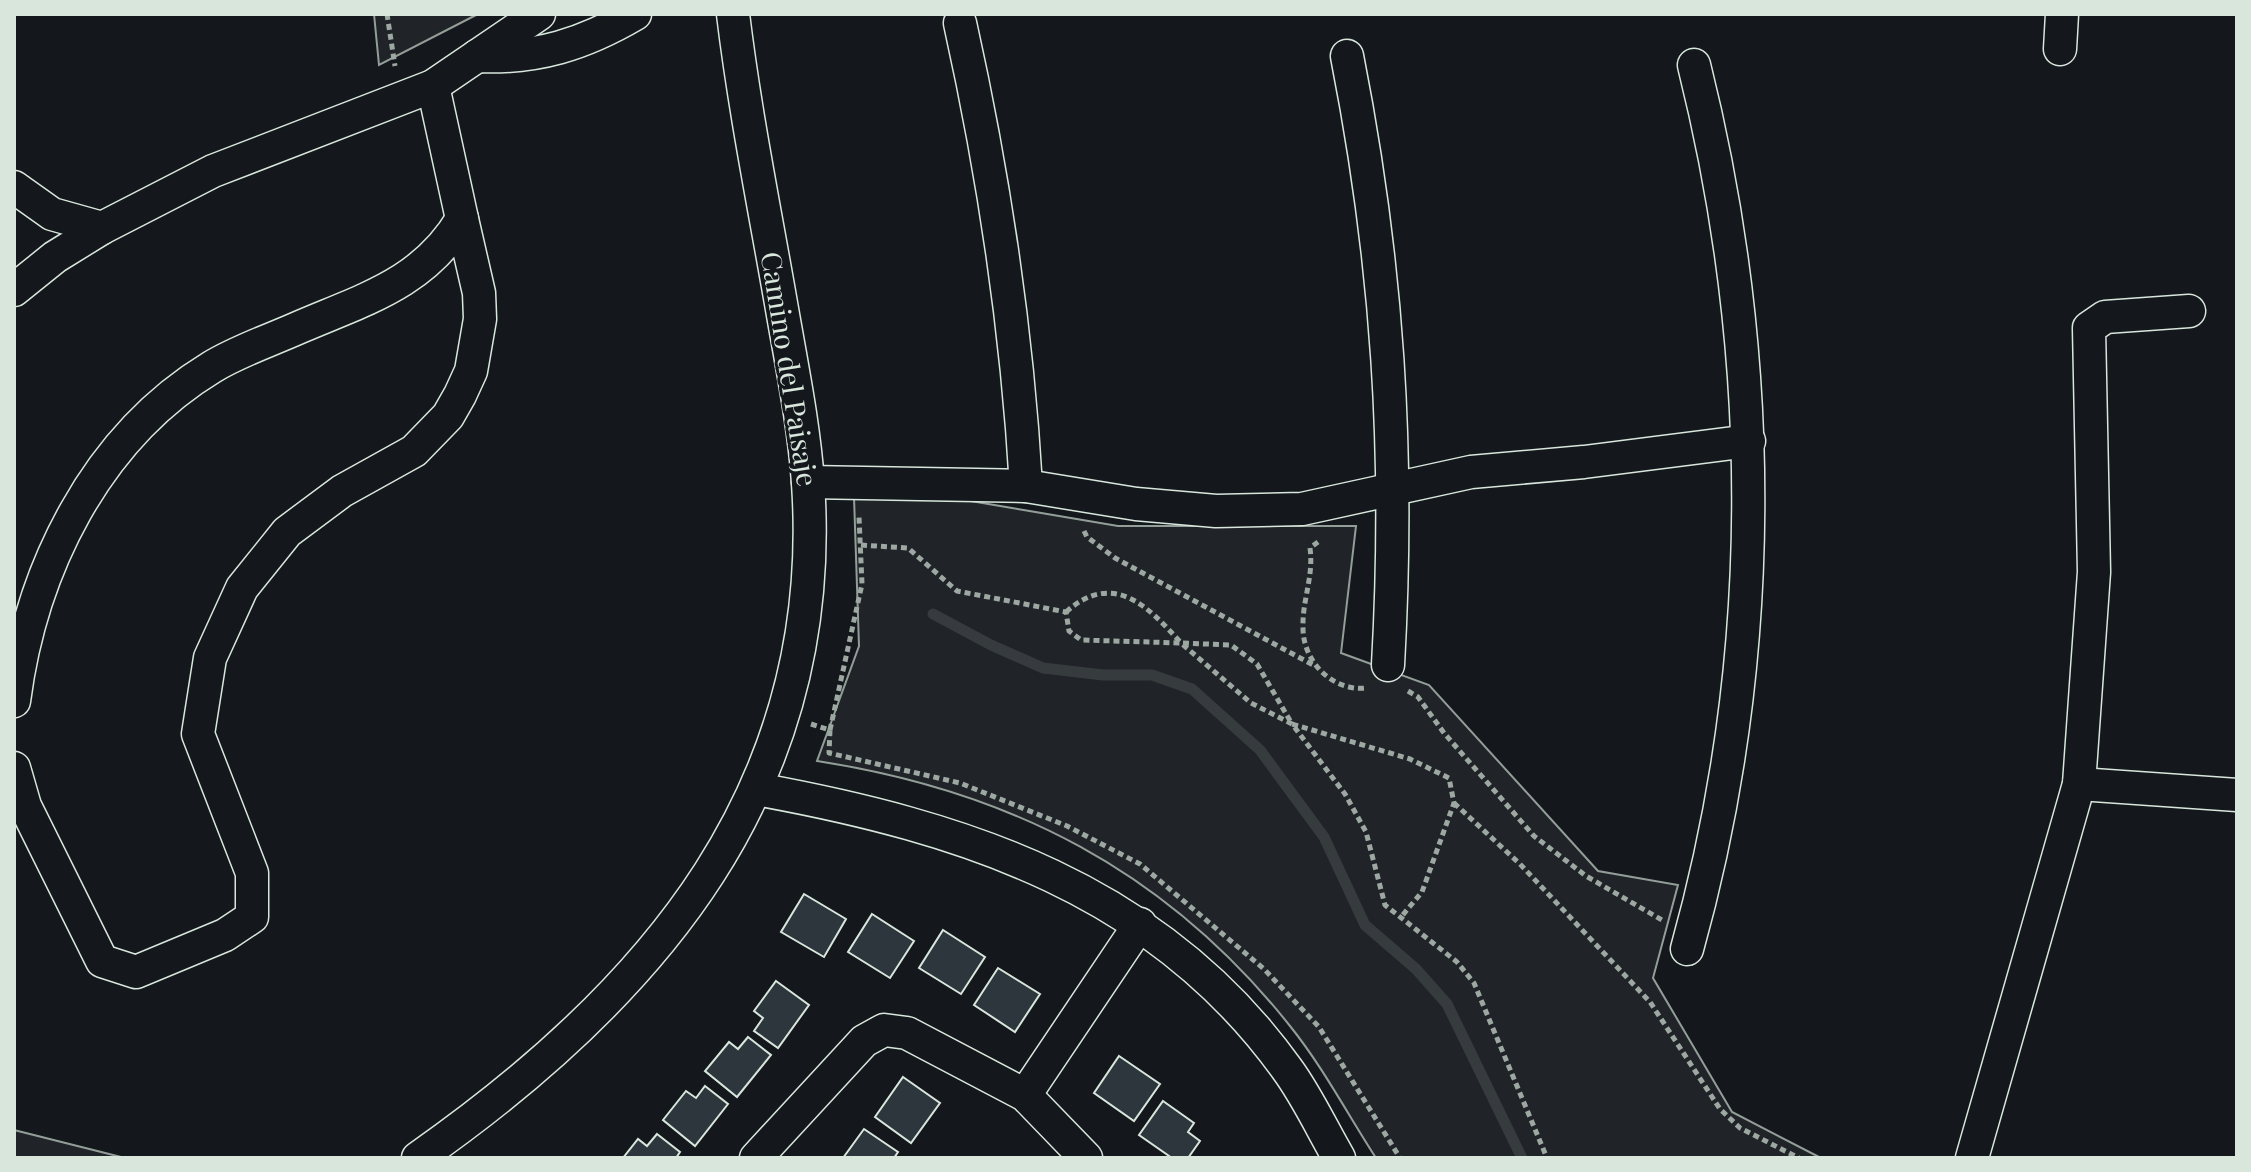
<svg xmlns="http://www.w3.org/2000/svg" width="2251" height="1172" font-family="'Playfair Display',serif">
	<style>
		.green { fill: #202428; stroke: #939e99; stroke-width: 2 }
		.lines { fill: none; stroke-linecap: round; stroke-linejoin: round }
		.stream { stroke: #363b3e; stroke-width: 11 }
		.building { fill: #2c363c; stroke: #d8e6dc; stroke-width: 2 }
		.street-casing { stroke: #d8e6dc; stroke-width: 35 }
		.path { stroke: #9da8a2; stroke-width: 5; stroke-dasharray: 6 4; stroke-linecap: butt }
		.street { stroke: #14181c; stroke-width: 32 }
		.labels { text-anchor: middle; stroke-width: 6; stroke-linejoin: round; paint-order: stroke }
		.street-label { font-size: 28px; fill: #d8e6dc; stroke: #14181c }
	</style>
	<rect width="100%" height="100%" fill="#14181c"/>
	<!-- green -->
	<g class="green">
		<polygon points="374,14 478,14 379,65"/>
		<path d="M 854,497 L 953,498 L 1118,526 L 1356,526 L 1341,653 L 1429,685 L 1598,871 L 1678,885 L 1653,978 L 1732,1112 L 1821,1158 L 1376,1158 C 1348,1115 1323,1067 1290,1026 C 1167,871 1011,791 817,761 L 859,646 Z"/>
		<polygon points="14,1130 125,1158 14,1158"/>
	</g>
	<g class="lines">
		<!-- stream -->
		<polyline class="stream" points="933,614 991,645 1043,668 1103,675 1152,675 1192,689 1260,750 1324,837 1365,925 1416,969 1447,1004 1522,1158"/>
	</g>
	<!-- building -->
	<g class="building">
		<polygon points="804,894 846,919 824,957 781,932"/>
		<polygon points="872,914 914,941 890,978 848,952"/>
		<polygon points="943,930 985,957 961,994 919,968"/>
		<polygon points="998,968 1040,994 1015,1032 974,1005"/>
		<polygon points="776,981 809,1005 778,1048 754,1031 763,1018 754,1011"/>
		<polygon points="748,1037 771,1055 737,1097 705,1071 729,1042 738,1049"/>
		<polygon points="1119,1056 1160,1084 1134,1121 1094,1093"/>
		<polygon points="903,1077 940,1103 911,1143 875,1117"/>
		<polygon points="705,1086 728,1104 695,1146 663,1120 686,1091 696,1098"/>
		<polygon points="1163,1101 1194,1123 1188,1132 1200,1141 1188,1158 1172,1158 1139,1135"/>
		<polygon points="864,1129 898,1152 894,1158 843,1158"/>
		<polygon points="657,1134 680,1152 676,1158 623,1158 638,1139 647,1146"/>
	</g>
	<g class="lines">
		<!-- street casing -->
		<g class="street-casing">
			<g id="street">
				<path d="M 960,23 C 994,176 1017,329 1026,486"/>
				<polyline points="2060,49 2062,14"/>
				<path d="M 477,56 C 537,59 584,44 635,14"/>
				<path d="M 1347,56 C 1388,264 1400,454 1388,665"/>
				<polyline points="433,86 462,219"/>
				<polyline points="14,187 52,214 102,228"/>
				<polyline points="14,290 55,257 102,228 213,171 433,86 539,14"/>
				<polyline points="808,482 1026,486 1136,504 1216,511 1302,509 1471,472 1584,462 1749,441"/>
				<path d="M 14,701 C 31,570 95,438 212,367 C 238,351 271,340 300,327 C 365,299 424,283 462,219 L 479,293 L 480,319 L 471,371 L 460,395 L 448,416 L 414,451 L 342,491 L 287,532 L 242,588 L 210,658 L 198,734 L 252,873 L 252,917 L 225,935 L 136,972 L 102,961 L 25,806 L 14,768"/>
				<polyline points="2079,784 2237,795"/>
				<path d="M 756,789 C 965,827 1158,889 1287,1069 C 1307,1096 1322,1129 1339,1158"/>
				<path d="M 1687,949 C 1768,659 1767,357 1694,65"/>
				<polyline points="1025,1095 1140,924"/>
				<path d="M 418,1158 C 654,993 829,787 808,483 C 804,425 792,367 782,309 C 765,211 745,113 733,14"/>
				<polyline points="756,1158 864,1041 884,1030 907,1033 1025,1095 1086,1158"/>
				<polyline points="1972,1158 2079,784 2094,572 2089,328 2105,317 2189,311"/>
			</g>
		</g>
		<!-- path -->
		<g class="path">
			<polyline points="387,14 395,66"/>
			<polyline points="1084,531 1087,537 1115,558 1315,666"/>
			<path d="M 1318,542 L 1310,548 C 1314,577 1302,600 1303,628 C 1303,662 1333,692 1367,688"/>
			<polyline points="861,545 908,548 957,591 1066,612 1069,631 1081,640 1181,643 1251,703 1292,724 1345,794 1366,832 1385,905 1457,962 1474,983 1547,1158"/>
			<path d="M 1066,612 C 1113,570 1148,606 1181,643 L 1231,645 L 1257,664 L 1292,724 L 1410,759 L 1449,778 L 1454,803 L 1422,892 L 1401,917"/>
			<polyline points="1408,691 1418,697 1444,733 1534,836 1586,876 1662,920"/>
			<polyline points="811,724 830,730 829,753 960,783 1067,826 1140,864 1264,969 1319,1027 1400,1158"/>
			<polyline points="830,730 862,584 859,517"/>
			<polyline points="1454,803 1520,864 1650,1002 1720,1109 1740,1128 1799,1158"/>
		</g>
		<!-- street -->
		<use href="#street" class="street"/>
	</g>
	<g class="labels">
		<!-- street labels -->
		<g class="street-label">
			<text transform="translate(789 369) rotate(81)" y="10">Camino del Paisaje</text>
		</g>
	</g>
	<!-- border -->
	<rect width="2251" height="1172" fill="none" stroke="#d8e6dc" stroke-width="32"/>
</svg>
